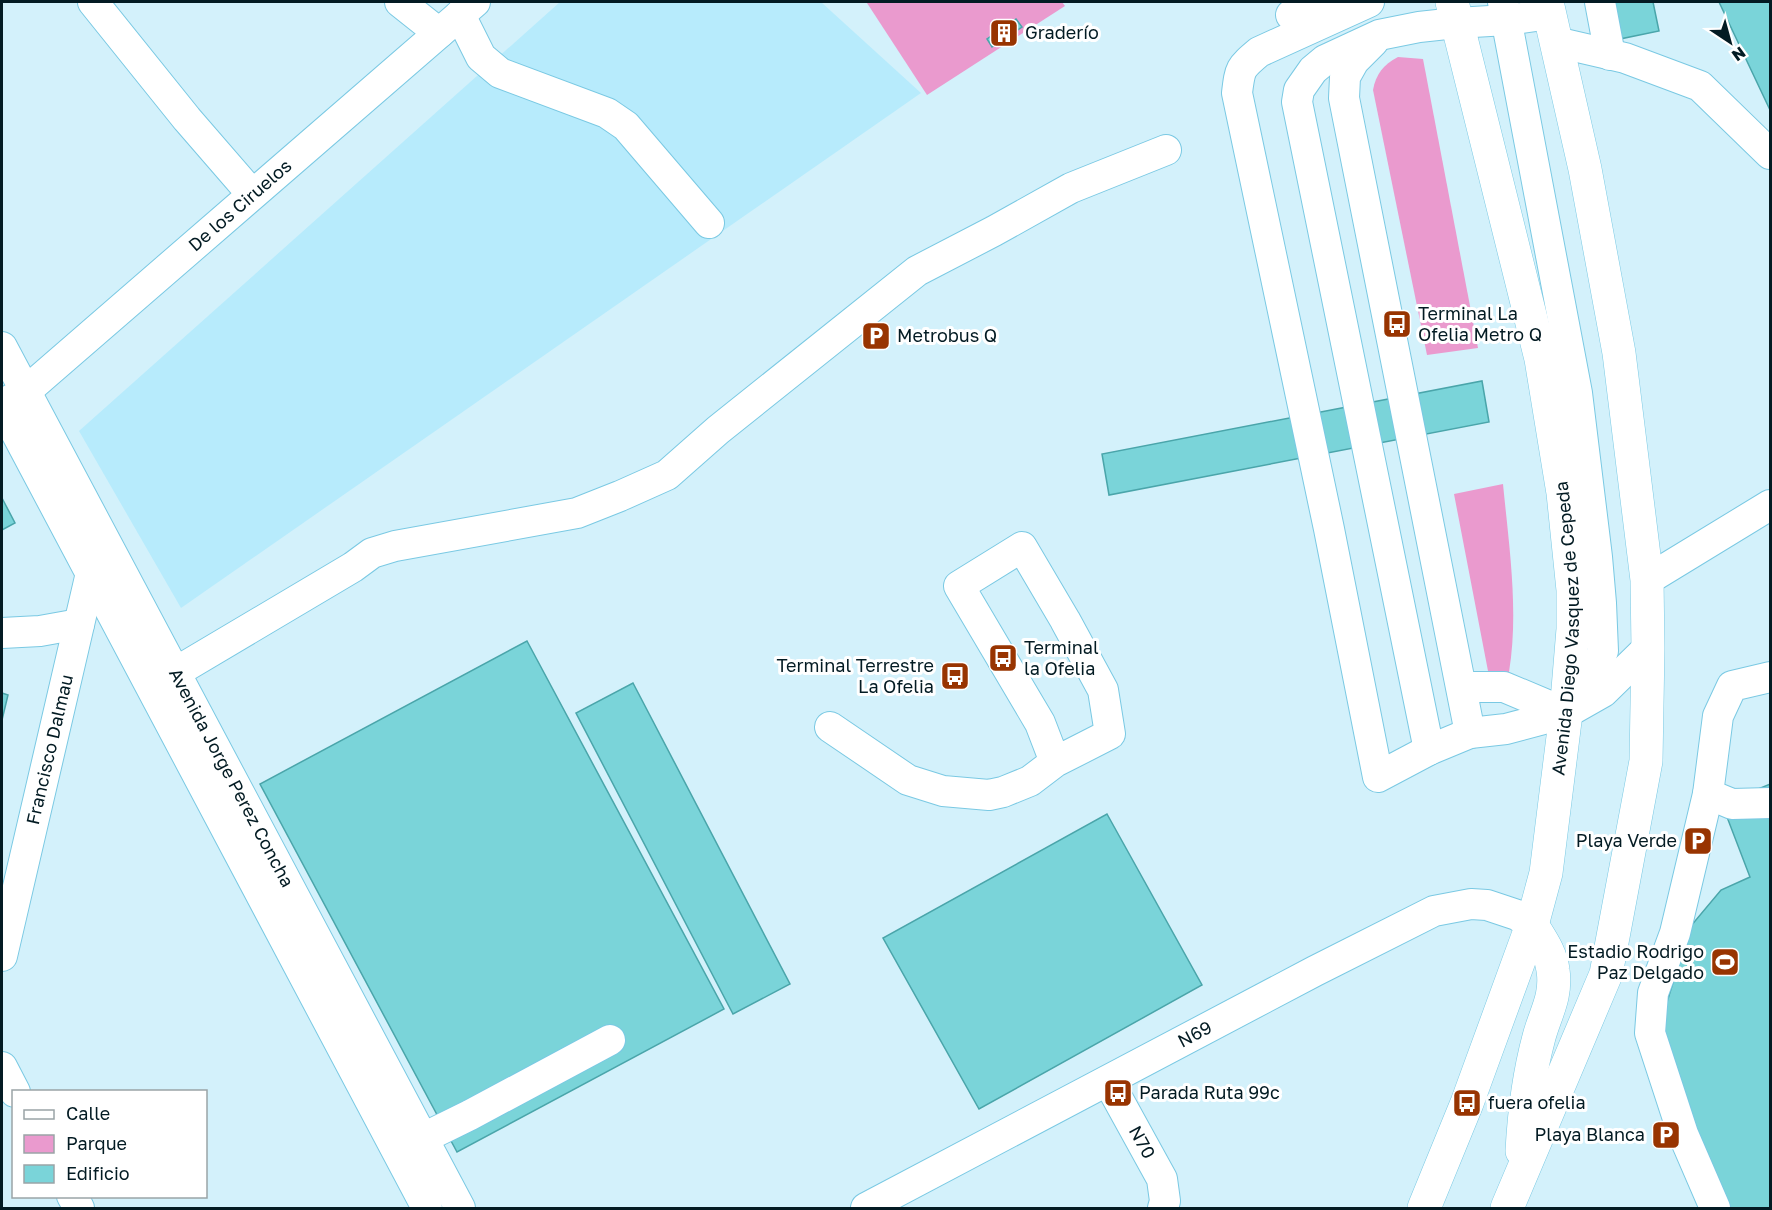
<svg xmlns="http://www.w3.org/2000/svg" width="1772" height="1210" font-family="'Golos Text',sans-serif">
	<style>
		.built { fill: #b7ebfc }
		.green { fill: #ea9ace }
		.building { fill: #7ad4d9; stroke: #4aa5aa; stroke-width: 1.5 }
		.lines { fill: none; stroke-linecap: round; stroke-linejoin: round }
		.minor-casing { stroke: #7ac9e3; stroke-width: 32 }
		.major-casing { stroke: #7ac9e3; stroke-width: 34 }
		.minor { stroke: #fff; stroke-width: 30 }
		.major { stroke: #fff; stroke-width: 33 }
		.labels { text-anchor: middle; stroke-width: 6; stroke-linejoin: round; paint-order: stroke }
		.poi-label { font-size: 18px; fill: #031b23; stroke: #fff; text-anchor: start }
		.street-label { font-size: 18px; fill: #031b23; stroke: #fff }
	</style>
	<rect width="100%" height="100%" fill="#d3f1fb"/>
	<!-- built -->
	<polygon class="built" points="560,2 821,2 921,93 181,608 79,431"/>
	<!-- green -->
	<g class="green">
		<polygon points="869,2 1062,2 1065,6 927,95 867,3"/>
		<path d="M 1398,57 L 1423,59 L 1478,348 L 1427,355 L 1373,90 C 1376,74 1383,65 1398,57 Z"/>
		<path d="M 1503,484 C 1509,546 1519,611 1509,672 L 1488,671 L 1454,494 Z"/>
	</g>
	<!-- building -->
	<g class="building">
		<polygon points="1607,2 1653,2 1659,31 1615,40"/>
		<polygon points="1719,2 1770,2 1770,110"/>
		<polygon points="1016,19 1022,27 992,47 987,39"/>
		<polygon points="1482,381 1489,422 1109,495 1102,454"/>
		<polygon points="2,498 15,523 2,530"/>
		<polygon points="527,641 724,1009 457,1152 260,784"/>
		<polygon points="633,683 790,984 733,1014 576,713"/>
		<polygon points="2,693 8,695 2,720"/>
		<polygon points="1770,784 1770,1208 1719,1208 1660,1025 1690,927 1721,890 1750,877 1722,804"/>
		<polygon points="1107,814 1202,985 979,1109 883,938"/>
	</g>
	<g class="lines">
		<!-- minor casing -->
		<g class="minor-casing">
			<g id="minor">
				<polyline points="93,2 187,119 252,194"/>
				<polyline points="400,2 439,33"/>
				<path d="M 1369,2 L 1259,52 C 1240,68 1240,68 1237,93 L 1329,529 L 1378,777 L 1429,750 L 1470,733 L 1506,729 L 1566,713 L 1603,692 L 1648,648"/>
				<polyline points="1503,2 1577,393 1597,557 1601,603 1603,651 1590,682 1574,703"/>
				<polyline points="1600,2 1610,55"/>
				<polyline points="460,15 481,57 500,73 607,113 626,126 709,223"/>
				<polyline points="1291,15 1318,2"/>
				<polyline points="1373,42 1354,61 1345,77 1344,98 1470,733"/>
				<polyline points="1556,42 1625,58 1700,86 1770,154"/>
				<path id="s1" d="M 2,347 L 460,1208"/>
				<path id="s2" d="M 8,401 L 25,392 L 48,372 L 475,2"/>
				<polyline points="2,406 427,1208"/>
				<polyline points="1647,580 1770,505"/>
				<polyline points="2,633 40,631 79,624"/>
				<polyline points="176,672 353,567 372,553 395,546 577,513 620,496 667,475 718,430 917,271 994,231 1071,188 1166,150"/>
				<polyline points="1770,677 1732,686 1718,716 1708,794 1732,804 1770,803"/>
				<polyline points="1462,687 1504,687 1566,713"/>
				<polyline points="830,727 908,780 943,791 989,795 1003,792 1030,781 1055,762 1110,734 1103,690 1065,620 1022,547 959,586 1040,723 1055,762"/>
				<polyline points="1429,750 1297,102 1299,90 1313,70 1325,60 1379,35 1419,27 1456,23 1507,20 1550,14"/>
				<polyline points="1708,794 1675,933 1653,993 1650,1033 1683,1134 1715,1208"/>
				<path id="s3" d="M 2,956 L 91,573 L 99,569"/>
				<polyline points="2,1067 15,1092"/>
				<path id="s4" d="M 1108,1081 L 1162,1179 L 1165,1201 L 1163,1208"/>
				<polyline points="405,1147 470,1115 610,1040"/>
				<polyline points="72,1196 79,1208"/>
				<path id="s5" d="M 866,1208 L 1315,971 L 1434,911 L 1471,904 L 1487,905 L 1517,915 L 1532,925"/>
			</g>
		</g>
		<!-- major casing -->
		<g class="major-casing">
			<g id="major">
				<path d="M 1522,1151 C 1524,1113 1529,1074 1539,1037 C 1545,1014 1557,997 1553,970 C 1551,953 1541,940 1532,925"/>
				<path id="s6" d="M 1424,1208 L 1467,1103 L 1532,925 L 1546,873 L 1566,713 L 1573,629 L 1573,590 L 1563,493 L 1541,359 L 1452,2"/>
				<polyline points="1507,1208 1606,974 1646,761 1648,648 1647,580 1619,353 1585,169 1547,2"/>
			</g>
		</g>
		<!-- minor -->
		<use href="#minor" class="minor"/>
		<!-- major -->
		<use href="#major" class="major"/>
	</g>
	<!-- icons -->
	<defs>
		<g id="building-square" transform="scale(1.5)"><rect x="-9" y="-9" width="18" height="18" rx="4" fill="#983401" stroke="#fff"/><path d="M-4-6H4V6H1V3H-1V6H-4ZM-2.5-4.3h1.7v1.8h-1.7ZM.8-4.3h1.7v1.8H.8ZM-2.5-1h1.7V.8h-1.7ZM.8-1h1.7V.8H.8Z" fill="#fff"/></g>
		<g id="bus-square" transform="scale(1.5)"><rect x="-9" y="-9" width="18" height="18" rx="4" fill="#983401" stroke="#fff"/><path d="M-5-6H5V4H4V6H2V4H-2V6H-4V4H-5ZM-3.5-4V0h7V-4ZM-3.5 1.2v1.5H-2V1.2ZM2 1.2v1.5H3.5V1.2Z" fill="#fff"/></g>
		<g id="parking-square" transform="scale(1.5)"><rect x="-9" y="-9" width="18" height="18" rx="4" fill="#983401" stroke="#fff"/><path d="M-3.5-5.5H1a3.5 3.5 0 0 1 0 7H-1V5.5H-3.5ZM-1-3.4V-.6H.8a1.4 1.4 0 0 0 0-2.8Z" fill="#fff"/></g>
		<g id="stadium-square" transform="scale(1.5)"><rect x="-9" y="-9" width="18" height="18" rx="4" fill="#983401" stroke="#fff"/><path d="M0-5a6.5 5 0 1 0 0 10a6.5 5 0 1 0 0-10ZM-3.5-1.8h7v3.6h-7Z" fill="#fff"/></g>
	</defs>
	<g fill-rule="evenodd">
		<use href="#building-square" x="1004" y="33"/>
		<use href="#bus-square" x="1397" y="324"/>
		<use href="#parking-square" x="876" y="336"/>
		<use href="#bus-square" x="1003" y="658"/>
		<use href="#bus-square" x="955" y="676"/>
		<use href="#parking-square" x="1698" y="841"/>
		<use href="#stadium-square" x="1725" y="962"/>
		<use href="#bus-square" x="1118" y="1093"/>
		<use href="#bus-square" x="1467" y="1103"/>
		<use href="#parking-square" x="1666" y="1135"/>
	</g>
	<g class="labels">
		<!-- poi labels -->
		<g class="poi-label">
			<text x="1025" y="39">Graderío</text>
			<text x="1418" y="320">Terminal La<tspan x="1418" dy="21">Ofelia Metro Q</tspan></text>
			<text x="897" y="342">Metrobus Q</text>
			<text x="1024" y="654">Terminal<tspan x="1024" dy="21">la Ofelia</tspan></text>
			<text x="934" y="672" text-anchor="end">Terminal Terrestre<tspan x="934" dy="21">La Ofelia</tspan></text>
			<text x="1677" y="847" text-anchor="end">Playa Verde</text>
			<text x="1704" y="958" text-anchor="end">Estadio Rodrigo<tspan x="1704" dy="21">Paz Delgado</tspan></text>
			<text x="1139" y="1099">Parada Ruta 99c</text>
			<text x="1488" y="1109">fuera ofelia</text>
			<text x="1645" y="1141" text-anchor="end">Playa Blanca</text>
		</g>
		<!-- street labels -->
		<g class="street-label">
			<text dy="6" stroke="none"><textPath href="#s2" startOffset="304">De los Ciruelos</textPath></text>
			<text dy="6" stroke="none"><textPath href="#s6" startOffset="603">Avenida Diego Vasquez de Cepeda</textPath></text>
			<text dy="6" stroke="none"><textPath href="#s3" startOffset="212">Francisco Dalmau</textPath></text>
			<text dy="6" stroke="none"><textPath href="#s1" startOffset="488">Avenida Jorge Perez Concha</textPath></text>
			<text dy="6" stroke="none"><textPath href="#s5" startOffset="372">N69</textPath></text>
			<text dy="6" stroke="none"><textPath href="#s4" startOffset="70">N70</textPath></text>
		</g>
	</g>
	<!-- border -->
	<rect width="1772" height="1210" fill="none" stroke="#031b23" stroke-width="6"/>
	<!-- legend -->
	<rect x="12" y="1090" width="195" height="108" fill="#ffffff" stroke="#9aa4a7" stroke-width="1.5"/>
	<rect x="24" y="1110" width="30" height="9" fill="#ffffff" stroke="#9aa4a7" stroke-width="1.5"/>
	<text x="66" y="1120" font-size="18" fill="#031b23">Calle</text>
	<rect x="24" y="1135" width="30" height="18" fill="#ea9ace" stroke="#9aa4a7" stroke-width="1.5"/>
	<text x="66" y="1150" font-size="18" fill="#031b23">Parque</text>
	<rect x="24" y="1165" width="30" height="18" fill="#7ad4d9" stroke="#9aa4a7" stroke-width="1.5"/>
	<text x="66" y="1180" font-size="18" fill="#031b23">Edificio</text>
	<!-- north arrow -->
	<g transform="translate(1730 42) rotate(144)" stroke="#ffffff" stroke-width="4.5" paint-order="stroke">
	<path d="M0-4.5L10 22L0 15L-10 22Z" fill="#031b23"/>
	<text y="-9" font-size="16" font-weight="bold" text-anchor="middle" fill="#031b23">N</text>
	</g>
</svg>
